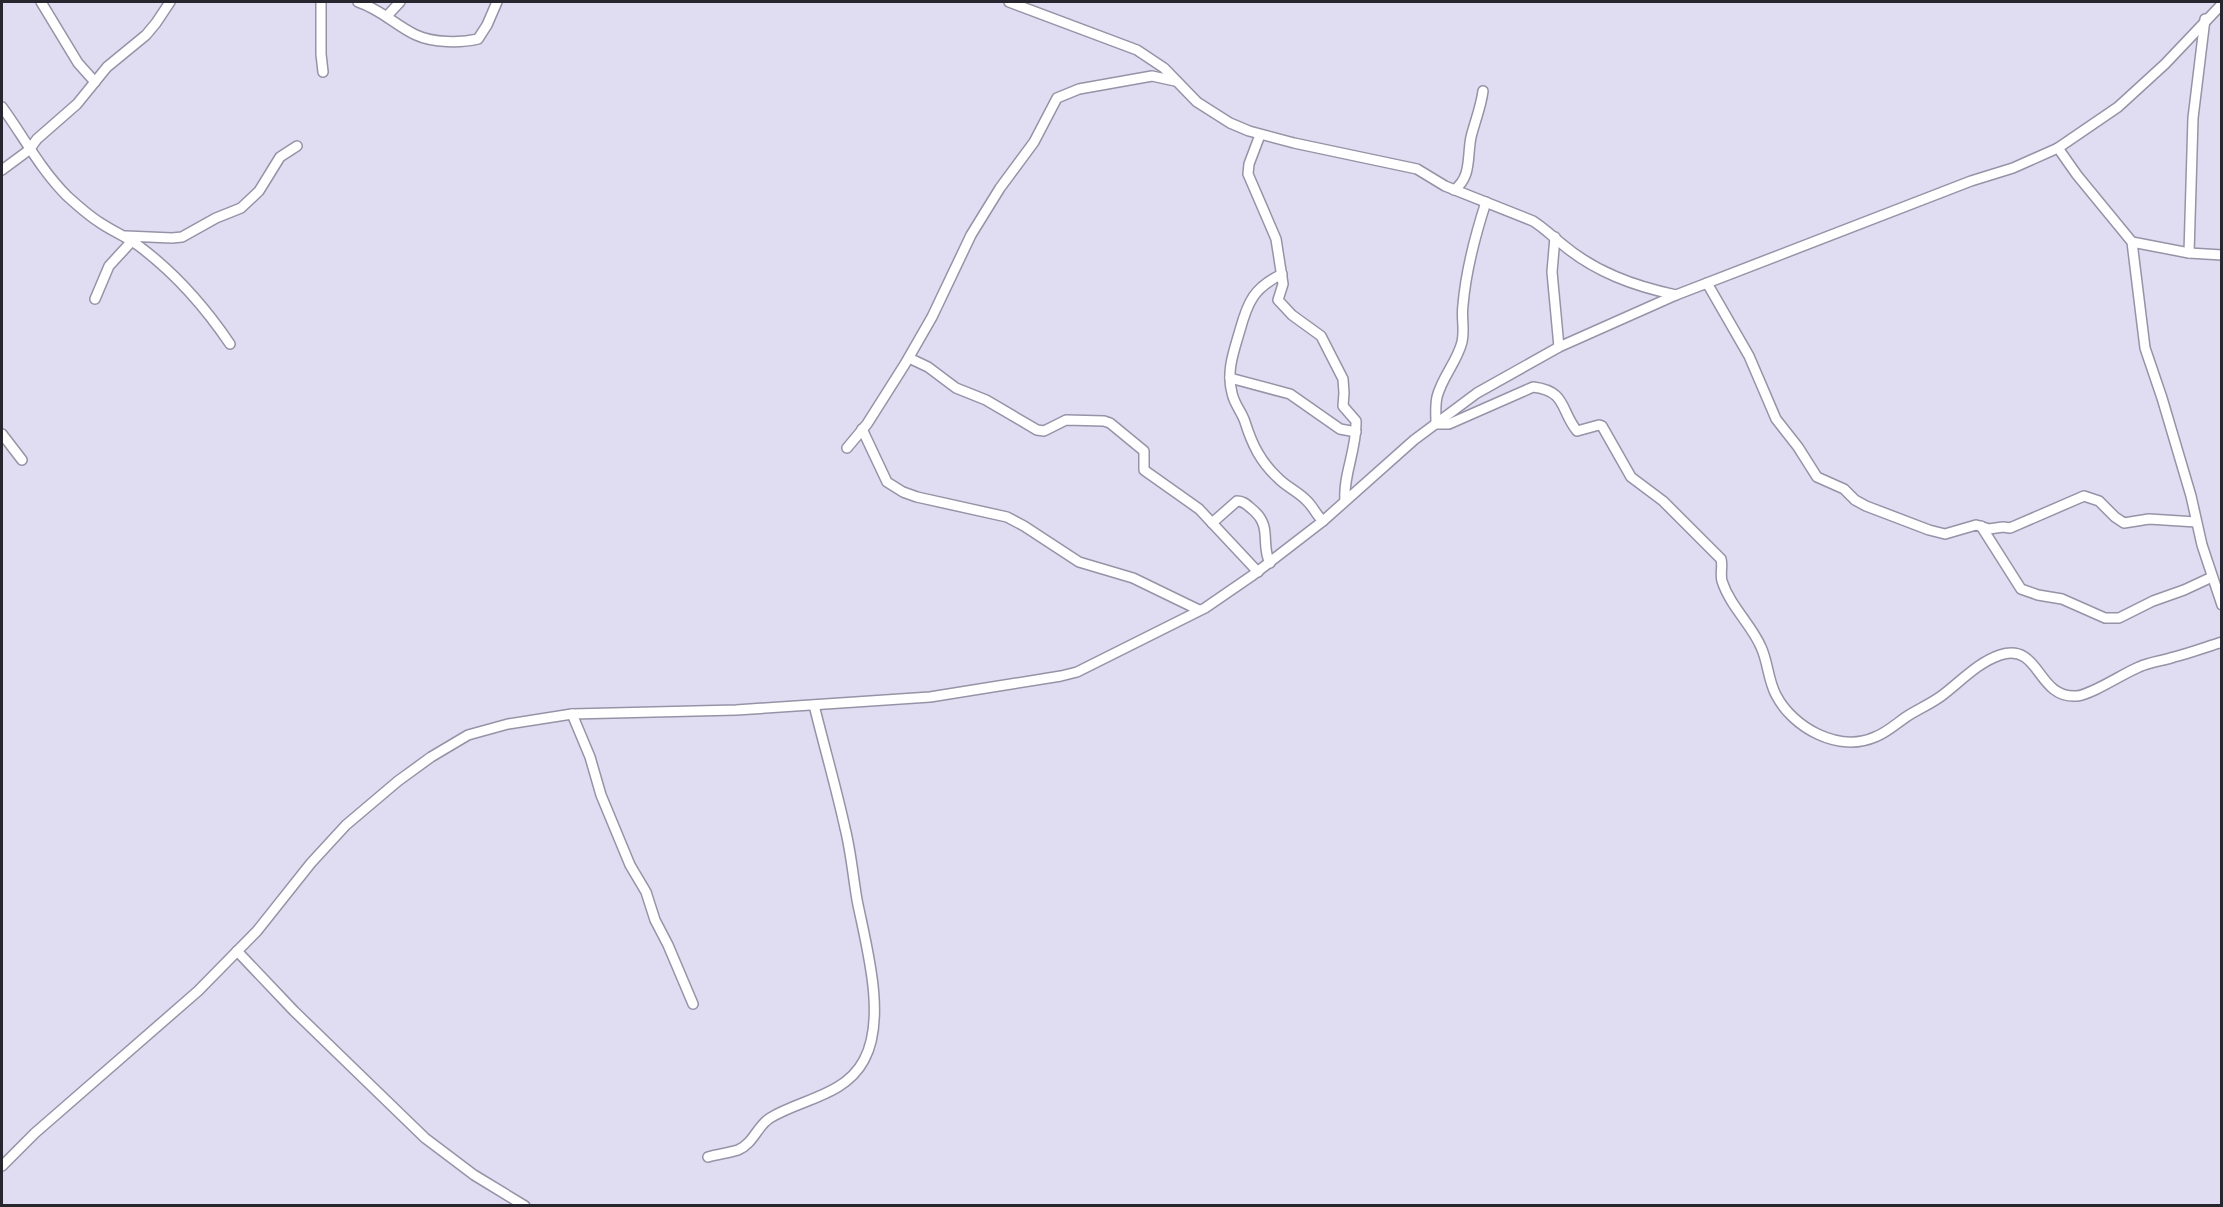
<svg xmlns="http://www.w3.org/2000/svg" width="2223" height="1207" font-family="'Exo 2',sans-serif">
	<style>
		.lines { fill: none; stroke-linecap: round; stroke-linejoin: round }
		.minor-casing { stroke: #9693a7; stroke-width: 12 }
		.minor { stroke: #fff; stroke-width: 9 }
	</style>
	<rect width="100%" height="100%" fill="#e0ddf2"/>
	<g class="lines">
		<!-- minor casing -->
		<g class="minor-casing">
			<g id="minor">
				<polyline points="41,2 78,63 95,82"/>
				<polyline points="321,2 321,54 323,72"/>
				<path d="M 358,2 C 382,10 395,25 416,35 C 433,43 461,43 478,39 L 487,25 L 497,2"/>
				<path d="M 1009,2 L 1137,50 L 1164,68 L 1197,102 L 1230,123 L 1249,131 L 1294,143 L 1417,169 L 1445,186 L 1533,221 C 1544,228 1552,236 1562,244 C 1595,272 1634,286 1676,295"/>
				<polyline points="387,16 400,2"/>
				<path d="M 2,107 C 24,137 40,169 67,196 C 77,205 88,215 99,222 C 112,231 127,237 139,246 C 175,273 205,307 230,344"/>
				<path d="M 1260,135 L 1249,164 L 1248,174 L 1276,239 L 1283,284 L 1278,300 L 1292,315 L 1321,336 L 1343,379 L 1344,393 L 1343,406 L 1356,421 C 1357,449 1343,475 1345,500"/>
				<polyline points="2058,148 2077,175 2132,242 2145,348 2162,398 2191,496 2202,545 2222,605"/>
				<polyline points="2,170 29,150 37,139 77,104 107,67 146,35 156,23 170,2"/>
				<path d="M 1454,190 C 1472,177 1467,156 1471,137 C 1475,121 1481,107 1483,91"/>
				<path d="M 1486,202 C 1475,236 1466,269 1463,305 C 1461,318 1465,329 1462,342 C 1457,362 1442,377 1437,397 C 1435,406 1436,415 1436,424 L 1449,424 L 1533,387 C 1567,391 1560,410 1577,431 L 1599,425 L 1602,426 L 1631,477 L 1663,501 L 1721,559 C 1723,566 1720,573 1722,581 C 1730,606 1751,624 1761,647 C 1768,662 1768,680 1776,695 C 1793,728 1839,753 1875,737 C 1886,733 1896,724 1906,717 C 1918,709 1933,703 1944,694 C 1962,680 1979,662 2000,655 C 2041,642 2036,699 2077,696 C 2093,694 2122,674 2139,667 C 2150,662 2162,661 2174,657 C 2190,653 2206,647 2222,642"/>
				<polyline points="126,236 172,238 182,237 216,218 241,208 259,191 280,157 297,146"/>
				<polyline points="1555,237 1552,272 1559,347"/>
				<polyline points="2132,242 2189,253 2222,255"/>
				<polyline points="2189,253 2193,118 2205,19"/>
				<path d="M 1282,274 C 1254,288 1248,301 1240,330 C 1234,351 1226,371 1232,393 C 1234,404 1242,412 1245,422 C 1252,444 1260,461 1277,477 C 1285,486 1297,491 1306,500 C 1313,506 1316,515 1323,521"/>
				<polyline points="1707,283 1749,356 1776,419 1798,447 1817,477 1844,489 1855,500 1866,506 1929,530 1945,534 1976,525 1989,529 2003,527 2010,528 2084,496 2099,501 2115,517 2124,523 2149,519 2196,522"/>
				<polyline points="95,299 109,266 132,241"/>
				<polyline points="909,358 928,367 956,388 986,400 1037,430 1044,431 1066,420 1104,421 1110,423 1144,451 1144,470 1199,509 1258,572"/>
				<polyline points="1230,378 1290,394 1340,429 1356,432"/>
				<polyline points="862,429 887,482 903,492 917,497 1007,517 1024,526 1079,562 1133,578 1199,610"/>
				<polyline points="2,434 22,460"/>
				<polyline points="847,448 867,424 905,364 932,317 971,235 1000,188 1034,142 1057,98 1079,89 1152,76 1175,81"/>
				<path d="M 1212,523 L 1237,501 C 1244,501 1247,505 1253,510 C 1273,527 1260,544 1270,563"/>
				<polyline points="1981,526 2021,589 2038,595 2062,599 2105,618 2119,618 2153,601 2184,590 2212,577"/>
				<polyline points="572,714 590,757 601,795 630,865 646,892 655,920 668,945 693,1004"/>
				<polyline points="237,951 294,1011 425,1138 474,1175 525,1206"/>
				<path d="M 708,1157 C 718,1154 729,1153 738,1150 C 754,1143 757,1126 770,1118 C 801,1099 845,1096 864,1060 C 887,1018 866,945 857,900 C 853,876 851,852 845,828 C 836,787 824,746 814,705"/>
				<polyline points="2,1166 35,1133 198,991 257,931 311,863 346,825 398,781 431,757 468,735 508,724 572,714 736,710 930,697 1061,676 1077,672 1205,608 1253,575 1323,521 1414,440 1477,393 1559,347 1676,295 1971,181 2013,168 2058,148 2118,107 2165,64 2222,4"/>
			</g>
		</g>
		<!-- minor -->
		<use href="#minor" class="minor"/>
	</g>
	<!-- border -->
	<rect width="2223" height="1207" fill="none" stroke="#27252d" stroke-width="6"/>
</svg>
